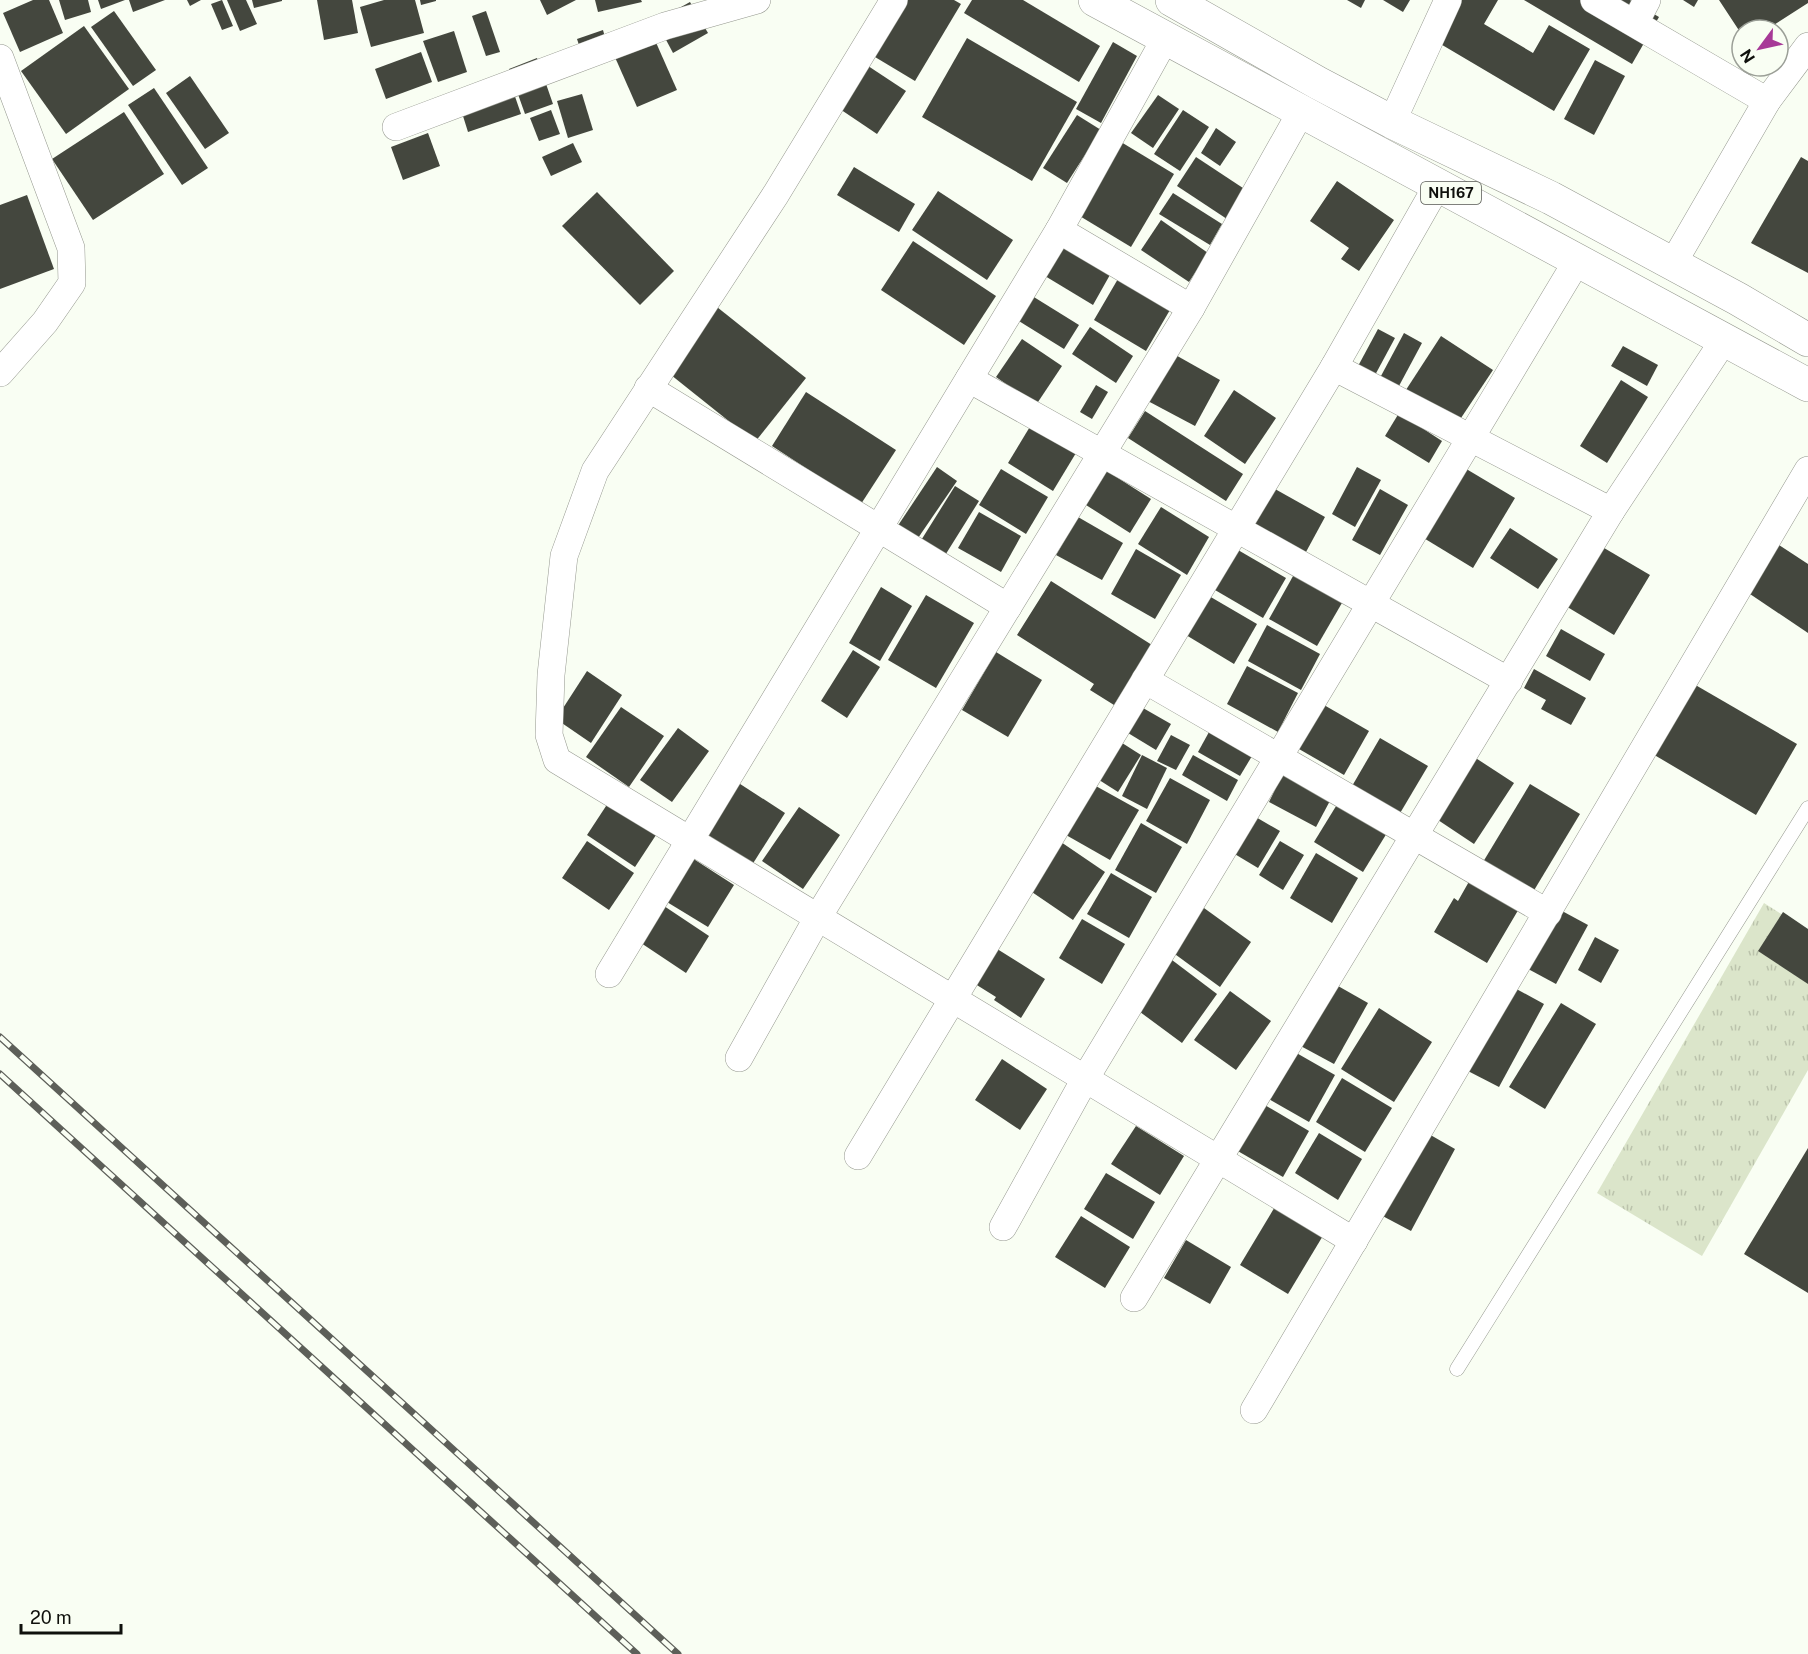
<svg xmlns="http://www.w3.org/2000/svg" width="1808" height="1654" font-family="'Public Sans',sans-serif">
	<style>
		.grass { fill: url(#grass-tufts) }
		.building { fill: #44473e }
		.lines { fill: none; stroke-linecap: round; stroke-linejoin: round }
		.lane-casing { stroke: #95988f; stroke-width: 15 }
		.street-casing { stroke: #95988f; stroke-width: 28 }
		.highway-casing { stroke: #95988f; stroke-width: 34 }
		.lane { stroke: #fff; stroke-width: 14 }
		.street { stroke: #fff; stroke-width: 27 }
		.highway { stroke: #fff; stroke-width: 33 }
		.rail-casing { stroke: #5d5f59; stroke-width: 7 }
		.rail { stroke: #f9fef3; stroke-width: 4.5; stroke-dasharray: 14; stroke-linecap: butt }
		.labels { text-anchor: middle; stroke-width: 6; stroke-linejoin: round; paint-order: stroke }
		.shield { fill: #f9fef3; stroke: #555751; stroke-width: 1.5 }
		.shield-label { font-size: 14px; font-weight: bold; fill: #0f100c }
	</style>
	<defs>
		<pattern id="grass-tufts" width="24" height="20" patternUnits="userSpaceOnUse" patternTransform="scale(1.5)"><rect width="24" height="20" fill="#dbe5ca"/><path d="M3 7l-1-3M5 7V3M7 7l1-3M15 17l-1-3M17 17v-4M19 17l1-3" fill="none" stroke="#bbc3ac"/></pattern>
	</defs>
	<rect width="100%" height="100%" fill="#f9fef3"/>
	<!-- grass -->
	<polygon class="grass" points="1764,903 1808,931 1808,1070 1702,1256 1597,1193"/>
	<!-- building -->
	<g class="building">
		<polygon points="33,0 49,0 63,33 20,52 3,13"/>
		<polygon points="59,0 88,0 91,12 65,20"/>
		<polygon points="98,0 125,0 101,9"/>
		<polygon points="129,0 165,0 133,12"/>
		<polygon points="187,0 201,0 190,6"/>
		<polygon points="222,0 233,26 222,30 211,4"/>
		<polygon points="227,0 246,0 257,24 240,31"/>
		<polygon points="252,0 282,0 282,1 254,8"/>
		<polygon points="317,0 352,0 358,33 324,40"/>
		<polygon points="384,0 415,0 424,33 371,47 360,7"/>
		<polygon points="420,0 436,0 436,1 421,5"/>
		<polygon points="540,0 576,0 547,15"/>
		<polygon points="595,0 641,0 642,2 598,12"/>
		<polygon points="882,0 954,0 961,4 915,81 855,45"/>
		<polygon points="972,0 1023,0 1100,46 1079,82 964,13"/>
		<polygon points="1347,0 1365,0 1361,8"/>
		<polygon points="1383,0 1410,0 1403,12"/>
		<polygon points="1449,0 1498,0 1484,24 1533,53 1549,25 1590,49 1554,111 1427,36"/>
		<polygon points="1524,0 1630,0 1659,17 1632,64"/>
		<polygon points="1683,0 1698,0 1694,7"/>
		<polygon points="1719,0 1808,0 1808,3 1766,30 1742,30 1742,35"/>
		<polygon points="690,2 708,33 673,53 656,21"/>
		<polygon points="114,11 156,70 133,86 91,27"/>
		<polygon points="486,11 500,52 486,56 472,16"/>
		<polygon points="84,26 129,89 66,134 21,71"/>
		<polygon points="603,30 609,52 584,60 577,39"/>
		<polygon points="454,31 467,72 438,82 423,41"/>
		<polygon points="654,38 677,90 637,107 614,55"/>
		<polygon points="967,38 1077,102 1032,181 922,117"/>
		<polygon points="1113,42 1137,56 1101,123 1076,109"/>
		<polygon points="421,52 432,82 386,99 375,69"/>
		<polygon points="853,56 906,91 877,134 825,99"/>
		<polygon points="537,58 553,104 525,114 509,69"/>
		<polygon points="1595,60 1625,76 1594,135 1564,119"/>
		<polygon points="190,76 229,133 205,149 166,93"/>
		<polygon points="509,79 521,114 468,132 457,97"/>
		<polygon points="154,88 208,168 182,185 128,105"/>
		<polygon points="582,94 593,130 568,138 557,101"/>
		<polygon points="1158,95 1179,109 1153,148 1131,133"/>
		<polygon points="551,110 560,134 539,141 530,118"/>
		<polygon points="1183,110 1209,127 1180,171 1154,154"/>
		<polygon points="124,112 164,174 93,220 52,159"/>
		<polygon points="1077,115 1101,130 1067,183 1043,168"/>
		<polygon points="1216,128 1236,142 1220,166 1201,153"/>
		<polygon points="428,133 440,166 403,180 391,147"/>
		<polygon points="1121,142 1174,174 1131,247 1078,215"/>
		<polygon points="573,143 582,162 551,176 542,157"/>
		<polygon points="1196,157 1249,192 1230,221 1177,186"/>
		<polygon points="1801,157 1808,161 1808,273 1751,243"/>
		<polygon points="854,167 915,204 899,232 837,195"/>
		<polygon points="1337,181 1394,220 1359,271 1341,259 1349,248 1310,221"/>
		<polygon points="938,191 1013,240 987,280 912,230"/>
		<polygon points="597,192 674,271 640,305 562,226"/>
		<polygon points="1173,193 1222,224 1210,245 1159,214"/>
		<polygon points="27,195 54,269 0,289 0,205"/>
		<polygon points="1161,220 1208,253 1189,282 1141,250"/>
		<polygon points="913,241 996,296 964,345 881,290"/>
		<polygon points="1064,244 1111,273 1093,305 1045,276"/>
		<polygon points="1122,272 1174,303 1146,351 1094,320"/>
		<polygon points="1029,294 1079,325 1064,349 1014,318"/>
		<polygon points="712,303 806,378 755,442 661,367"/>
		<polygon points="1090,327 1133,356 1116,383 1072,354"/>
		<polygon points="1378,329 1395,338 1374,377 1357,368"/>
		<polygon points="1404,333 1422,343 1392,399 1374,389"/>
		<polygon points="1441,336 1493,370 1453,430 1402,396"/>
		<polygon points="1022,339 1062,366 1036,405 996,377"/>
		<polygon points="1623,346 1658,365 1647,386 1611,366"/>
		<polygon points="1172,353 1220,380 1195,426 1146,400"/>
		<polygon points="1621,380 1648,397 1607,463 1580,446"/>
		<polygon points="1096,385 1108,392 1092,419 1080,412"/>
		<polygon points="1234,390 1276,418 1245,464 1204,436"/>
		<polygon points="806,392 896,450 861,504 772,446"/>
		<polygon points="1145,411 1243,474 1226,501 1128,438"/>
		<polygon points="1399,413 1442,441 1429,463 1385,436"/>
		<polygon points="1034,420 1079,448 1053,491 1008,463"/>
		<polygon points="937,467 957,481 916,541 897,527"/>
		<polygon points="1357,467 1381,480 1355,527 1332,514"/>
		<polygon points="1463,467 1515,498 1473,568 1422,537"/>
		<polygon points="1001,469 1048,497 1026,534 979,505"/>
		<polygon points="1107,471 1151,499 1130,533 1086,505"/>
		<polygon points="955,486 979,501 939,565 915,550"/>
		<polygon points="1275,489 1325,517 1300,563 1249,535"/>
		<polygon points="1380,489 1408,505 1380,555 1352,540"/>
		<polygon points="1161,507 1209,537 1187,575 1138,544"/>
		<polygon points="979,512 1021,536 1001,572 958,548"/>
		<polygon points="1078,517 1123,543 1102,580 1056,555"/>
		<polygon points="1510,528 1558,559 1538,589 1490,558"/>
		<polygon points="1599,545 1650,575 1614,635 1564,605"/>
		<polygon points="1779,545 1808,564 1808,633 1747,592"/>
		<polygon points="1136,549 1181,575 1155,619 1111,594"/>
		<polygon points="1238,550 1286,578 1263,618 1215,590"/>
		<polygon points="1297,569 1346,596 1317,646 1269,619"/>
		<polygon points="1051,581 1152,645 1114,705 1090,690 1094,684 1017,635"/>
		<polygon points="881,587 912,606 880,661 849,643"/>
		<polygon points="926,595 974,623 936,688 888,660"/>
		<polygon points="1209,596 1257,624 1234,664 1186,635"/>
		<polygon points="1267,625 1320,654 1301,690 1248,661"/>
		<polygon points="1561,629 1605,654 1590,681 1546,656"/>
		<polygon points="853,650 880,667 847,718 821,701"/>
		<polygon points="996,652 1042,680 1008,737 962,710"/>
		<polygon points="1247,666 1298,693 1278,732 1227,704"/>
		<polygon points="1534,669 1586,698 1571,725 1541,709 1546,700 1524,688"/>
		<polygon points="587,671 622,695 591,743 556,719"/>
		<polygon points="1692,683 1797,744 1756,815 1651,753"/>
		<polygon points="1324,705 1369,731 1344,775 1299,749"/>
		<polygon points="621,707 664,736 629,787 586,757"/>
		<polygon points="1143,708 1171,724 1156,750 1128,733"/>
		<polygon points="678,728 709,751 672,802 640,780"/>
		<polygon points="1209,732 1252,756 1240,776 1198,752"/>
		<polygon points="1171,735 1190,745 1176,770 1157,761"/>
		<polygon points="1380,738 1428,766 1396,820 1348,793"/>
		<polygon points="1119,741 1141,755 1118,792 1096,778"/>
		<polygon points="1468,753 1514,783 1474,844 1429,814"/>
		<polygon points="1142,755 1167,768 1147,809 1122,796"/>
		<polygon points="1193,755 1238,780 1227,801 1182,775"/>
		<polygon points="1284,771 1332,797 1316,827 1269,802"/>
		<polygon points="1170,778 1210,800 1187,844 1146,821"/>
		<polygon points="734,780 785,813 752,865 702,831"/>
		<polygon points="1530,784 1580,814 1527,902 1477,872"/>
		<polygon points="1094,785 1139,810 1110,860 1066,835"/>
		<polygon points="1341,798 1390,828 1363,872 1314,842"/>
		<polygon points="610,800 658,832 635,867 587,835"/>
		<polygon points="799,807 840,835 803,889 762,861"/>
		<polygon points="1254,816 1280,831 1258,868 1233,853"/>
		<polygon points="1141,823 1182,847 1156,893 1115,870"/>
		<polygon points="1058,840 1105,872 1073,920 1026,888"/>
		<polygon points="587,841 634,873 609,910 562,878"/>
		<polygon points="1280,841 1304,855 1283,890 1259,875"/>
		<polygon points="1316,853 1358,878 1332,923 1290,898"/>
		<polygon points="689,856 734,885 708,927 662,899"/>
		<polygon points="1111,873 1152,897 1129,938 1087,914"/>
		<polygon points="1471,878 1520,907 1487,963 1434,932 1454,898 1458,901"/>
		<polygon points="661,904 709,936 686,973 638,941"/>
		<polygon points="1551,905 1588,925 1556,984 1519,964"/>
		<polygon points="1204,908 1251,942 1220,987 1172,952"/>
		<polygon points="1783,912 1808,929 1808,984 1758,951"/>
		<polygon points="1082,919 1125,944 1102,984 1059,958"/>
		<polygon points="1595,937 1619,950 1601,983 1578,970"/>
		<polygon points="994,947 1045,979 1021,1018 994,1000 996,997 972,982"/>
		<polygon points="1172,960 1217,994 1182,1043 1136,1009"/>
		<polygon points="1331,982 1368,1003 1334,1064 1297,1044"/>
		<polygon points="1511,986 1544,1004 1499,1087 1466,1070"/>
		<polygon points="1230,991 1271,1021 1236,1070 1194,1040"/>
		<polygon points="1561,1003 1596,1024 1545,1109 1509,1087"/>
		<polygon points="1379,1008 1432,1042 1394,1102 1341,1069"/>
		<polygon points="1293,1051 1335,1075 1309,1122 1267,1098"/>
		<polygon points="1002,1059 1047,1089 1020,1130 975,1100"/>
		<polygon points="1342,1078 1392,1108 1365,1152 1316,1122"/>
		<polygon points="1263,1104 1309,1131 1283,1177 1236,1150"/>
		<polygon points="1136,1126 1184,1156 1160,1195 1111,1164"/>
		<polygon points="1420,1129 1455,1149 1411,1231 1375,1212"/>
		<polygon points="1319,1133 1362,1159 1338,1200 1295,1173"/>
		<polygon points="1808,1148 1808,1293 1744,1254"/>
		<polygon points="1106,1173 1155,1202 1133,1239 1084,1209"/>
		<polygon points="1276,1205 1324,1234 1288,1294 1240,1265"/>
		<polygon points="1081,1216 1130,1247 1105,1288 1055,1257"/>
		<polygon points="1186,1240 1231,1267 1210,1304 1164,1278"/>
	</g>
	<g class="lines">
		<!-- lane casing -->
		<g class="lane-casing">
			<polyline id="lane" points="1457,1369 1808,808"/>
		</g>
		<!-- street casing -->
		<g class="street-casing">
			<g id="street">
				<polyline points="894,0 776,194 595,471 564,556 551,675 549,735 557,760 1354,1241"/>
				<polyline points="1594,0 1767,101"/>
				<polyline points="1635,23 1647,0"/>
				<polyline points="0,58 71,248 72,283 45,322 0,373"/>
				<polyline points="1392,122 1448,0"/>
				<polyline points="396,127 665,26 757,0"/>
				<polyline points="1059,230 1191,308"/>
				<polyline points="1672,265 1767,101 1808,46"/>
				<polyline points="1334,367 1611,511"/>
				<polyline points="969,379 1509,681"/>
				<polyline points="648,388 1008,607"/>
				<polyline points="1145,680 1548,913"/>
				<polyline points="609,974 1059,230 1165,39"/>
				<polyline points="739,1058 818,917 1191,308 1301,112"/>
				<polyline points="858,1156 1334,367 1437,186"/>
				<polyline points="1003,1227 1085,1079 1577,261"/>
				<polyline points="1134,1298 1611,511 1724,340"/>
				<polyline points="1254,1410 1808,470"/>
			</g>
		</g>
		<!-- highway casing -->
		<g class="highway-casing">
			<g id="highway">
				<polyline points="1095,0 1808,385"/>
				<polyline points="1172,0 1318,83 1392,122 1551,198 1738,299 1808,340"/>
			</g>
		</g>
		<!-- lane -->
		<use href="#lane" class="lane"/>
		<!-- street -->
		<use href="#street" class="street"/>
		<!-- highway -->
		<use href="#highway" class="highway"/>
		<!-- rail casing -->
		<g class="rail-casing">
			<g id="rail">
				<polyline points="0,1037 678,1654"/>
				<polyline points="0,1074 637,1654"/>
			</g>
		</g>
		<!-- rail -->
		<use href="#rail" class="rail"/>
	</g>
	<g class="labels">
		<!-- shield labels -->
		<rect class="shield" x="1421" y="182" width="60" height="22" rx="4.5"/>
		<g class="shield-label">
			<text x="1451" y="198">NH167</text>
		</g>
	</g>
	<!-- north arrow -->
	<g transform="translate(1760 48) rotate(237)"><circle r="28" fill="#f9fef3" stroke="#9b9f97" stroke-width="1.5"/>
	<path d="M0-4.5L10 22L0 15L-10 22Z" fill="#a73997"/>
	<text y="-9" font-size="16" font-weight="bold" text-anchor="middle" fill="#0f100c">N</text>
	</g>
	<!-- scale -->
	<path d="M21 1624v9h100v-9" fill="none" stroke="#0f100c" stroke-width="3"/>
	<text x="30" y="1624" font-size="18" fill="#0f100c" stroke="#f9fef3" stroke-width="4.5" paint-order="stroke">20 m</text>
</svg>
